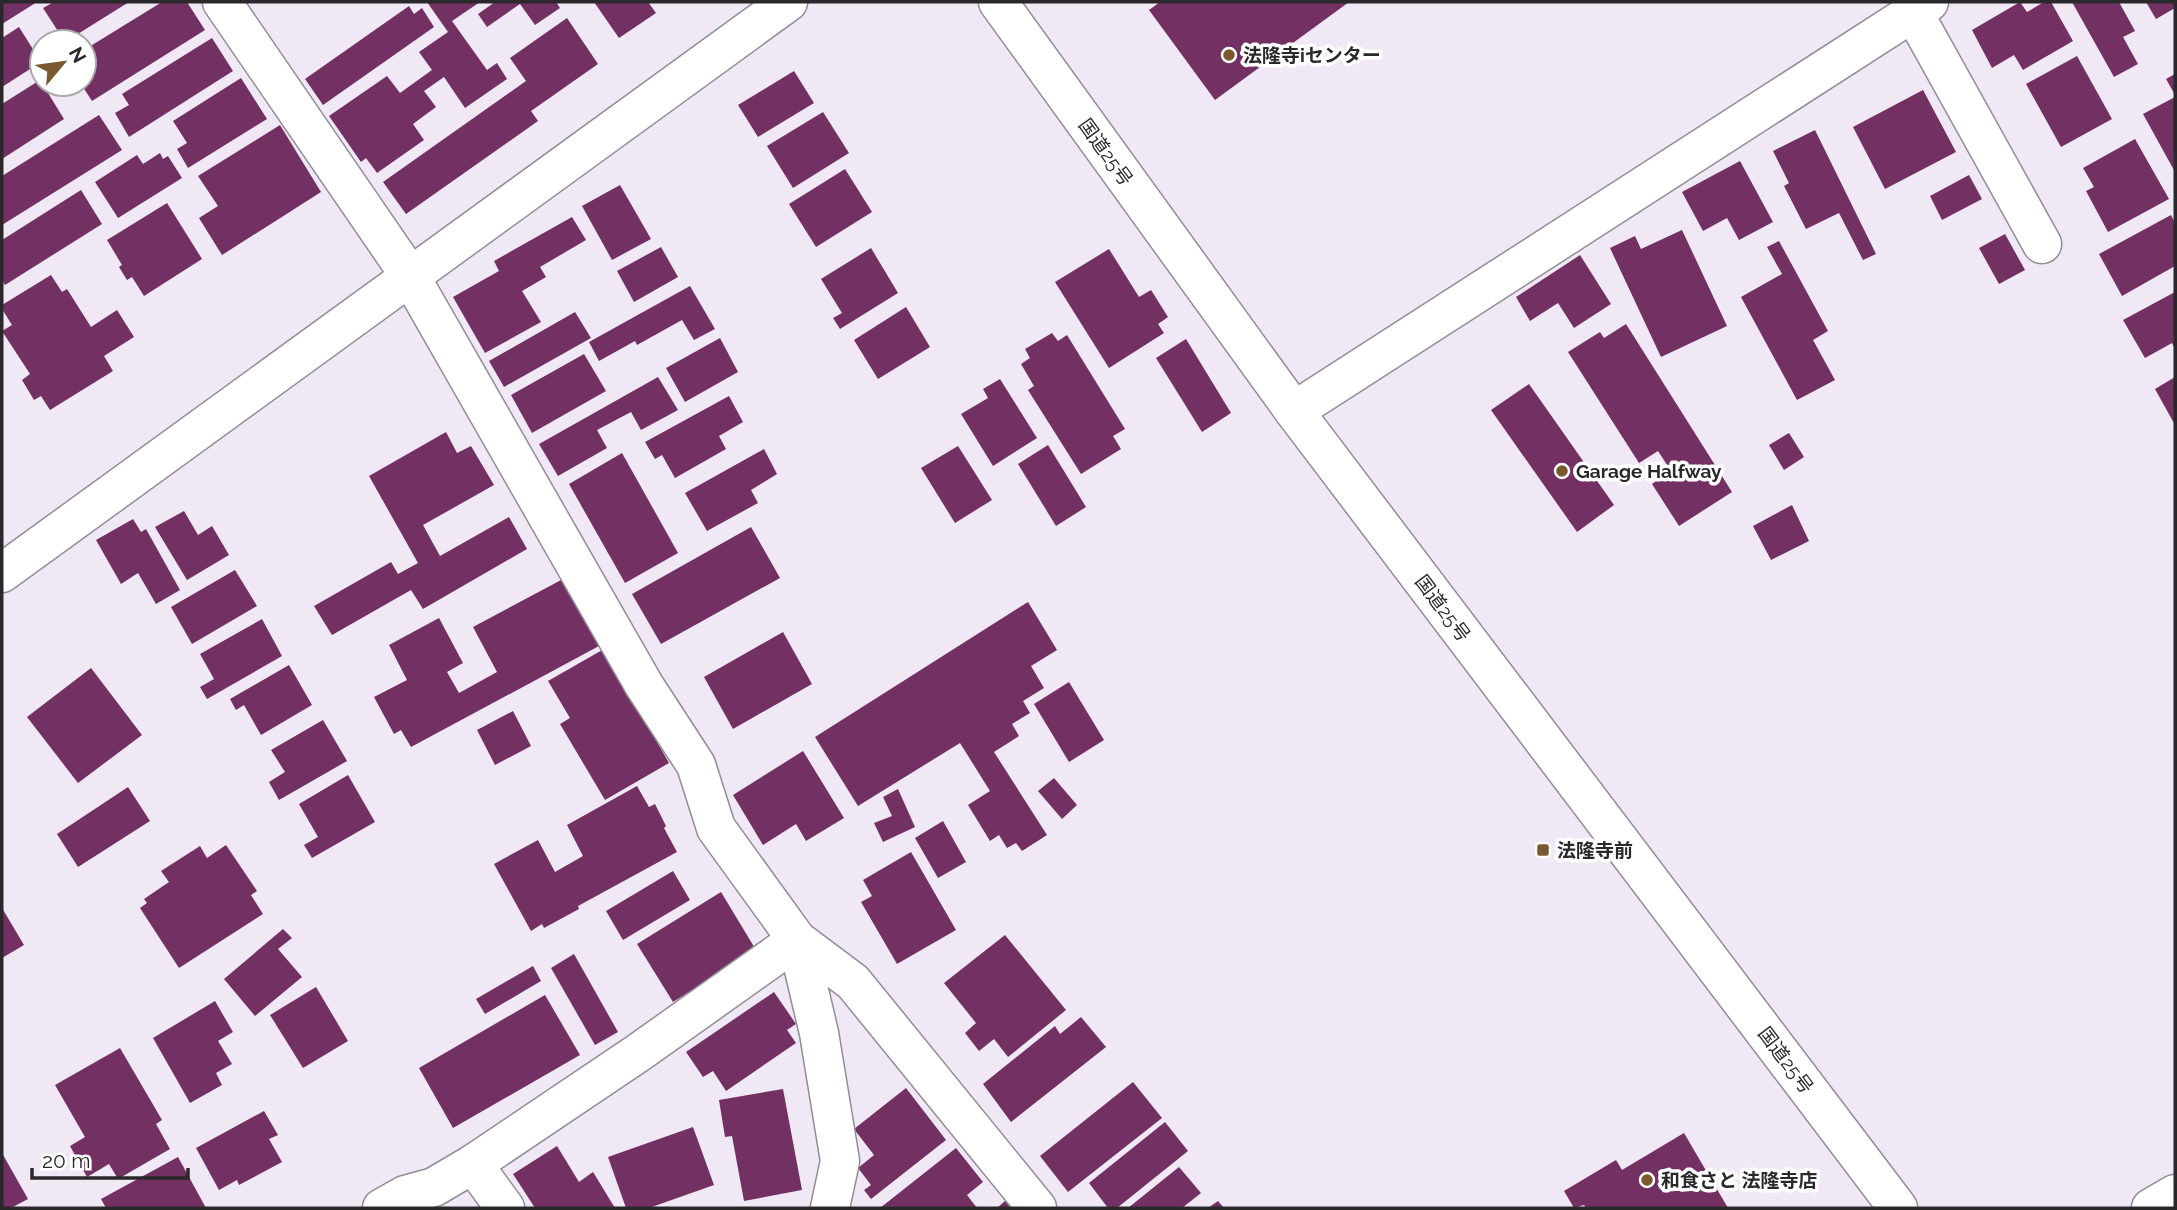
<svg xmlns="http://www.w3.org/2000/svg" width="2177" height="1210" font-family="Raleway,'Noto Sans JP',sans-serif">
	<style>
		.building { fill: #723063 }
		.lines { fill: none; stroke-linecap: round; stroke-linejoin: round }
		.minor-casing { stroke: #938c97; stroke-width: 41 }
		.highway-casing { stroke: #938c97; stroke-width: 41 }
		.minor { stroke: #fff; stroke-width: 38 }
		.highway { stroke: #fff; stroke-width: 38 }
		.poi-dot { fill: #7a5930; stroke: #fff; stroke-width: 2.5 }
		.labels { text-anchor: middle; stroke-width: 7; stroke-linejoin: round; paint-order: stroke }
		.poi-label { font-size: 19px; font-weight: bold; fill: #2b282c; stroke: #fff; text-anchor: start }
		.street-label { font-size: 19px; fill: #2b282c; stroke: #fff }
	</style>
	<rect width="100%" height="100%" fill="#f0e8f4"/>
	<!-- building -->
	<g class="building">
		<polygon points="2,2 37,2 2,24"/>
		<polygon points="54,2 129,2 65,42 43,8"/>
		<polygon points="162,2 187,2 205,30 92,101 81,84 84,84 84,50"/>
		<polygon points="427,2 480,2 452,21 487,70 497,63 507,79 465,108 444,77 424,91 436,107 413,124 424,140 377,173 366,158 361,162 329,116 387,76 400,93 432,70 419,52 448,32"/>
		<polygon points="495,2 556,2 560,8 535,25 520,4 487,27 478,14"/>
		<polygon points="594,2 648,2 656,13 619,38"/>
		<polygon points="1160,2 1349,2 1215,100 1149,10"/>
		<polygon points="2020,2 2027,12 2044,2 2051,2 2073,41 2023,70 2014,55 1992,68 1972,30"/>
		<polygon points="2072,2 2119,2 2135,31 2123,37 2138,64 2114,77"/>
		<polygon points="2146,2 2175,2 2175,8 2156,19"/>
		<polygon points="409,6 414,14 422,8 434,27 323,105 305,79"/>
		<polygon points="567,18 598,64 531,111 538,121 406,214 383,182 526,81 510,58"/>
		<polygon points="19,27 41,62 2,87 2,38"/>
		<polygon points="212,38 233,71 129,137 115,113 129,105 122,94"/>
		<polygon points="2077,56 2112,119 2061,147 2026,84"/>
		<polygon points="794,71 814,103 758,137 738,105"/>
		<polygon points="2175,74 2175,95 2166,79"/>
		<polygon points="241,78 267,119 188,168 177,149 187,143 173,121"/>
		<polygon points="40,80 64,119 2,159 2,104"/>
		<polygon points="1923,90 1956,152 1885,189 1853,127"/>
		<polygon points="2175,97 2175,172 2143,114"/>
		<polygon points="823,112 849,153 793,188 767,146"/>
		<polygon points="99,115 122,150 2,225 2,176"/>
		<polygon points="280,125 321,192 222,255 199,218 218,206 198,176"/>
		<polygon points="1815,130 1876,254 1863,260 1839,213 1806,229 1784,186 1789,183 1773,151"/>
		<polygon points="2135,139 2169,199 2108,232 2086,191 2094,187 2083,168"/>
		<polygon points="160,153 163,159 168,156 182,178 118,218 95,182 137,155 143,164"/>
		<polygon points="1740,161 1773,222 1739,240 1727,218 1703,231 1682,192"/>
		<polygon points="845,169 872,212 816,247 789,204"/>
		<polygon points="1969,175 1982,199 1942,220 1930,196"/>
		<polygon points="620,185 651,239 612,260 582,206"/>
		<polygon points="81,190 102,224 5,285 2,280 2,240"/>
		<polygon points="167,203 202,259 144,296 132,277 127,280 119,267 122,265 107,240"/>
		<polygon points="2171,215 2175,223 2175,266 2122,296 2099,254"/>
		<polygon points="572,217 586,240 540,267 546,277 522,291 541,322 485,353 453,297 499,271 494,261"/>
		<polygon points="1682,230 1727,326 1661,357 1610,248 1635,236 1641,249"/>
		<polygon points="2005,234 2025,270 1999,284 1979,248"/>
		<polygon points="1779,241 1828,331 1813,340 1835,380 1797,400 1741,297 1782,274 1767,247"/>
		<polygon points="661,247 678,277 634,302 617,271"/>
		<polygon points="871,248 898,293 840,329 833,318 842,313 821,279"/>
		<polygon points="1109,249 1139,297 1151,290 1168,317 1158,324 1164,333 1109,368 1055,282"/>
		<polygon points="1580,255 1611,304 1574,328 1558,303 1530,321 1516,297"/>
		<polygon points="51,275 62,292 67,289 91,327 117,310 134,337 104,356 113,371 50,410 41,396 34,400 22,380 30,374 2,331 12,325 2,309 2,305"/>
		<polygon points="690,286 715,329 694,340 682,320 637,345 635,341 599,361 589,342"/>
		<polygon points="2175,292 2175,349 2172,343 2145,358 2123,320"/>
		<polygon points="906,307 930,347 878,379 854,340"/>
		<polygon points="575,312 591,338 504,387 489,361"/>
		<polygon points="1626,324 1732,492 1679,526 1652,484 1671,471 1658,451 1639,463 1568,352 1600,332 1604,338"/>
		<polygon points="1052,333 1058,341 1067,335 1125,429 1113,436 1121,449 1081,474 1028,390 1034,386 1021,364 1030,358 1025,349"/>
		<polygon points="720,338 738,372 685,402 666,368"/>
		<polygon points="1186,339 1231,413 1202,432 1156,358"/>
		<polygon points="584,354 606,391 532,433 511,395"/>
		<polygon points="658,377 678,410 641,430 631,412 597,430 607,448 558,476 539,444"/>
		<polygon points="2175,377 2175,425 2155,389"/>
		<polygon points="1000,379 1037,438 993,466 961,414 988,398 983,389"/>
		<polygon points="1529,384 1614,505 1577,532 1491,410"/>
		<polygon points="729,396 743,422 719,436 726,449 675,478 662,455 655,459 645,442"/>
		<polygon points="446,432 457,453 471,446 494,485 423,525 440,556 509,517 527,549 423,609 411,590 332,635 314,606 391,562 398,574 418,563 369,476"/>
		<polygon points="1789,433 1804,457 1784,470 1769,445"/>
		<polygon points="1048,445 1086,507 1056,526 1018,464"/>
		<polygon points="958,446 992,500 955,523 921,468"/>
		<polygon points="764,449 777,474 751,490 758,503 707,531 685,493"/>
		<polygon points="622,453 678,553 625,583 569,484"/>
		<polygon points="1792,505 1809,541 1771,560 1753,526"/>
		<polygon points="184,511 198,535 212,526 229,555 187,580 155,527"/>
		<polygon points="133,519 141,532 146,529 180,590 156,604 138,573 121,584 96,540"/>
		<polygon points="751,527 780,578 661,644 632,594"/>
		<polygon points="235,570 257,606 192,644 171,607"/>
		<polygon points="563,579 599,646 411,747 401,730 394,734 374,697 407,680 389,645 439,618 463,663 447,672 459,693 497,672 473,627"/>
		<polygon points="1028,602 1057,650 1031,666 1044,688 1023,701 1030,713 1012,724 1019,736 994,752 1047,835 1022,851 1016,843 1007,848 999,835 990,841 968,805 990,791 960,743 858,806 815,737"/>
		<polygon points="262,619 282,656 207,699 200,687 214,679 200,654"/>
		<polygon points="783,632 812,684 733,729 704,677"/>
		<polygon points="604,649 669,763 605,800 560,724 570,718 548,681"/>
		<polygon points="289,665 312,705 261,735 244,705 236,710 230,699"/>
		<polygon points="91,668 142,735 78,783 27,717"/>
		<polygon points="1069,682 1104,740 1069,762 1034,704"/>
		<polygon points="513,711 531,746 495,765 477,730"/>
		<polygon points="323,720 347,761 279,800 269,782 285,772 271,750"/>
		<polygon points="803,751 844,818 806,841 796,824 763,845 733,795"/>
		<polygon points="348,775 375,822 312,858 304,845 318,837 299,804"/>
		<polygon points="1054,778 1077,805 1062,819 1038,791"/>
		<polygon points="637,786 649,807 655,804 666,826 664,828 677,852 578,906 579,909 544,928 542,924 531,931 494,864 538,840 555,872 583,856 567,825"/>
		<polygon points="128,787 150,821 78,867 57,834"/>
		<polygon points="898,789 915,827 883,842 874,823 892,816 883,797"/>
		<polygon points="943,821 966,862 938,878 915,838"/>
		<polygon points="226,845 257,891 251,895 263,914 179,968 140,908 147,903 144,899 169,882 161,871 200,846 207,858"/>
		<polygon points="911,852 956,930 897,964 861,902 872,896 863,880"/>
		<polygon points="673,871 690,900 623,940 606,911"/>
		<polygon points="721,892 756,950 673,1002 637,944"/>
		<polygon points="2,908 24,945 2,958"/>
		<polygon points="283,929 292,938 278,949 302,977 255,1016 224,979"/>
		<polygon points="1005,935 1066,1010 1008,1057 994,1039 979,1051 965,1033 976,1023 944,983"/>
		<polygon points="574,954 618,1032 595,1045 551,968"/>
		<polygon points="533,966 541,981 485,1014 476,999"/>
		<polygon points="316,987 348,1041 303,1068 270,1015"/>
		<polygon points="774,992 796,1024 787,1030 796,1043 726,1091 713,1071 703,1077 686,1052"/>
		<polygon points="545,995 580,1055 453,1128 419,1068"/>
		<polygon points="215,1001 233,1032 218,1041 232,1064 216,1073 222,1085 190,1103 153,1038"/>
		<polygon points="1081,1017 1106,1047 1011,1122 983,1084 1055,1026 1060,1034"/>
		<polygon points="120,1048 162,1120 156,1124 170,1149 118,1179 109,1164 87,1177 70,1146 85,1137 55,1085"/>
		<polygon points="1133,1082 1162,1118 1068,1192 1040,1156"/>
		<polygon points="906,1088 946,1140 871,1199 864,1190 871,1185 858,1168 874,1155 854,1129"/>
		<polygon points="783,1089 802,1190 744,1201 732,1136 725,1137 719,1100"/>
		<polygon points="264,1111 278,1135 269,1139 282,1162 239,1185 237,1180 219,1190 196,1148"/>
		<polygon points="1165,1122 1188,1151 1117,1208 1108,1208 1089,1183"/>
		<polygon points="693,1127 714,1185 649,1208 626,1208 608,1157"/>
		<polygon points="1684,1133 1728,1208 1586,1208 1584,1205 1574,1208 1564,1191 1616,1160 1622,1170"/>
		<polygon points="557,1146 579,1182 593,1172 615,1208 535,1208 513,1174"/>
		<polygon points="956,1148 983,1182 967,1195 977,1208 880,1208"/>
		<polygon points="2,1153 28,1199 11,1208 2,1208"/>
		<polygon points="178,1157 206,1208 106,1208 101,1199"/>
		<polygon points="1179,1167 1201,1193 1182,1208 1128,1208"/>
		<polygon points="1005,1201 1011,1208 997,1208"/>
		<polygon points="1218,1201 1224,1208 1208,1208"/>
	</g>
	<g class="lines">
		<!-- minor casing -->
		<g class="minor-casing">
			<g id="minor">
				<polyline points="222,2 410,276 644,685 696,765 716,828 797,940 853,982 1037,1208"/>
				<polyline points="1913,12 2042,244"/>
				<polyline points="1294,411 1929,2"/>
				<polyline points="2,573 788,2"/>
				<polyline points="473,1164 505,1208"/>
				<polyline points="382,1208 405,1195 434,1187 473,1164 638,1053 797,940 819,1033 840,1161 830,1208"/>
				<polyline points="2151,1208 2175,1194"/>
			</g>
		</g>
		<!-- highway casing -->
		<g class="highway-casing">
			<polyline id="highway" points="998,2 1294,411 1898,1208"/>
		</g>
		<!-- minor -->
		<use href="#minor" class="minor"/>
		<!-- highway -->
		<use href="#highway" class="highway"/>
	</g>
	<!-- markers -->
	<g class="poi-dot">
		<circle cx="1229" cy="55" r="7"/>
		<circle cx="1562" cy="471" r="7"/>
		<rect x="1536" y="843" width="14" height="14" rx="3.5"/>
		<circle cx="1647" cy="1180" r="7"/>
	</g>
	<g class="labels">
		<!-- poi labels -->
		<g class="poi-label">
			<text x="1243" y="62">法隆寺iセンター</text>
			<text x="1576" y="478">Garage Halfway</text>
			<text x="1557" y="857">法隆寺前</text>
			<text x="1661" y="1187">和食さと 法隆寺店</text>
		</g>
		<!-- street labels -->
		<g class="street-label">
			<text transform="translate(1106 152) rotate(54)" y="7">国道25号</text>
			<text transform="translate(1443 608) rotate(53)" y="7">国道25号</text>
			<text transform="translate(1786 1060) rotate(53)" y="7">国道25号</text>
		</g>
	</g>
	<!-- border -->
	<rect width="2177" height="1210" fill="none" stroke="#2b282c" stroke-width="7"/>
	<!-- north arrow -->
	<g transform="translate(63 63) rotate(61)"><circle r="33" fill="#ffffff" stroke="#aaa9ab" stroke-width="2"/>
	<path d="M0-5L12 26L0 18L-12 26Z" fill="#7a5930"/>
	<text y="-10" font-size="19" font-weight="bold" text-anchor="middle" fill="#2b282c">N</text>
	</g>
	<!-- scale -->
	<path d="M32 1168v10h156v-10" fill="none" stroke="#2b282c" stroke-width="3.5"/>
	<text x="42" y="1168" font-size="21" fill="#2b282c" stroke="#ffffff" stroke-width="5" paint-order="stroke">20 m</text>
</svg>
